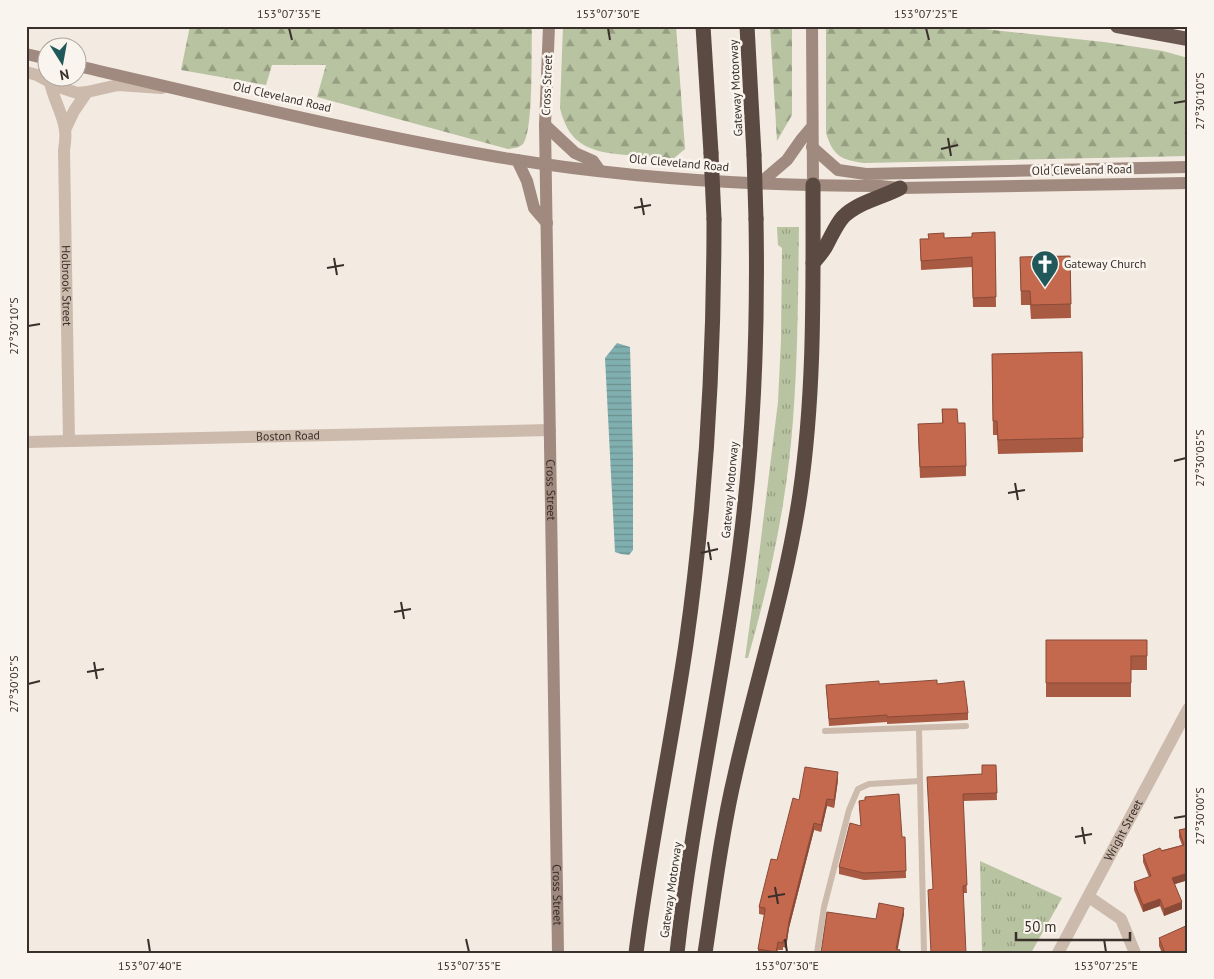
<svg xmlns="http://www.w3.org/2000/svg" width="1214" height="979" font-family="'PT Sans',sans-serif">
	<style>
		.grass { fill: url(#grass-tufts) }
		.forest { fill: url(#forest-firs) }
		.water { fill: url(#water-rules) }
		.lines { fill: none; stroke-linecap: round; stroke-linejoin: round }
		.service { stroke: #ccbaac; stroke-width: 6 }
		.minor { stroke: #ccbaac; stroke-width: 12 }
		.tertiary { stroke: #ccbaac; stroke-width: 12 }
		.secondary { stroke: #a0897e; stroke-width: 12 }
		.trunk { stroke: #6b5850; stroke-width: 14 }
		.motorway { stroke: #5b4a42; stroke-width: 15 }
		.motorway-bridge { stroke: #5b4a42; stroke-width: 15 }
		.wall { fill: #a95a43 }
		.shaded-wall { fill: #894a37 }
		.building { fill: #c4694e; stroke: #894a37 }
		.ticks { fill: none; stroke: #3a302b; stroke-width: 2 }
		.labels { text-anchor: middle; stroke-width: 5; stroke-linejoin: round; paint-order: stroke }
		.street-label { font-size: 12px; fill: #3a302b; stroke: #faf4ee }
		.poi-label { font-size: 12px; fill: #3a302b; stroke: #faf4ee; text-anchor: start }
		.neatline { fill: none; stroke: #3a302b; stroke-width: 2 }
		.ticks-label { font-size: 12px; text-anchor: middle; fill: #3a302b }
	</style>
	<defs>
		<pattern id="grass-tufts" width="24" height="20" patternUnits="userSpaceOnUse" patternTransform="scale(1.25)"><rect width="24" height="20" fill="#b8c3a1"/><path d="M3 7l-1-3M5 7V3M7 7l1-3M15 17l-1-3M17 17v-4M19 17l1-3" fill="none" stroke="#979f83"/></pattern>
		<pattern id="forest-firs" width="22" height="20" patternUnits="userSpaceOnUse" patternTransform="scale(1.25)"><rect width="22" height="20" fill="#b8c3a1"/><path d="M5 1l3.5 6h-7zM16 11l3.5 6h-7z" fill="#979f83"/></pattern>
		<pattern id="water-rules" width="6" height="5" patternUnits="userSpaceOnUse" patternTransform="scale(1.25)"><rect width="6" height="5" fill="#80afb0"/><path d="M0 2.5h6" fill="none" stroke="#6a8f8f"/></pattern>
	</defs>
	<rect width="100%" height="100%" fill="#f3eae1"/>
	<!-- grass -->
	<g class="grass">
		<path d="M 777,227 L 799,227 C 798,292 798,356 793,420 C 787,501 770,581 748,658 L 745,658 L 755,587 L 778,402 L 781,340 L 782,248 L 778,245 Z"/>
		<polygon points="980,861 1062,898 1031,953 982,953"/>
	</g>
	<!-- forest -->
	<g class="forest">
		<path d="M 190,26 L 532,26 C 531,47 534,131 523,144 C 519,148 514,148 508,149 L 317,97 L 326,65 L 272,65 L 266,85 L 181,70 Z"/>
		<path d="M 563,26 L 676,26 L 685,149 L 673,159 C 658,158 642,156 627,155 C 592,152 569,147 560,108 Z"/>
		<polygon points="770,26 792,26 792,115 777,141"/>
		<path d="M 826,26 L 950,26 L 984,29 L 1104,42 L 1163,51 L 1188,58 L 1188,156 L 864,163 C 841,160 833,156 826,133 Z"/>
	</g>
	<!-- water -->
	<polygon class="water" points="617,343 630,347 633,459 633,550 629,555 621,554 615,552 605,358"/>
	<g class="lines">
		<!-- service -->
		<g class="service">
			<polyline points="919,728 920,781"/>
			<polyline points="825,731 966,726"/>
			<polyline points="817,953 824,907 849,810 858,789 869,784 920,781 924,953"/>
		</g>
		<!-- minor -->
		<g class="minor">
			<polyline points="26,72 37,75 59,87 77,93 87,92 118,85 162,88"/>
			<path id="s1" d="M 50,82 C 53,99 63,113 65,130 C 66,136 65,144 64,150 L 69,441"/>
			<polyline points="65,130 74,111 87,92"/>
			<path id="s2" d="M 26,442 L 550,430"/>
			<polyline points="1089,897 1121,919 1135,953"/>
		</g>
		<!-- tertiary -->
		<path class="tertiary" id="s3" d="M 1058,953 L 1188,709"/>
		<!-- secondary -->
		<g class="secondary">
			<path id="s4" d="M 549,26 L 545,125 L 558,953"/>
			<polyline points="812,26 813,185"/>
			<polyline points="26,54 48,59"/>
			<path d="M 78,66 C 212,97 346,130 481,154 C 614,178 746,186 880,186 L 900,188 L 1188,183"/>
			<polyline points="545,125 575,153 593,161 600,171"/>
			<polyline points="812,147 838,170 866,174 1188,167"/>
			<polyline points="517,160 527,181 534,208 547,223"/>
			<polyline points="759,184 787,160 801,140 812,127"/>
		</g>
		<!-- trunk -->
		<polyline class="trunk" points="1117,26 1188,39"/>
		<!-- motorway -->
		<g class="motorway">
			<polyline points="703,26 711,153"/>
			<polyline points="747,26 754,155"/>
			<path d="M 813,263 C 818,257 824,251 827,244 C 832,235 836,225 843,217 C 858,202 881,198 900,188"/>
			<path d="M 636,953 C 649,849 671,747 686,644 C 706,503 714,361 714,219"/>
			<path d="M 677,953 C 692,816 723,682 740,546 C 754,438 758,328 756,219"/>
			<path d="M 705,953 C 714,894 721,834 735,775 C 756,681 786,589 800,494 C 815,391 813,288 813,185"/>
		</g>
		<!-- motorway-bridge -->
		<g class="motorway-bridge">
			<polyline points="711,153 714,219"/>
			<polyline points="754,155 756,219"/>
		</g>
	</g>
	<!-- wall -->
	<g class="wall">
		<polygon points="995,232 996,307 973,307 972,267 921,270 920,239 972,237"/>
		<polygon points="1070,256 1071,318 1031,319 1030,305 1021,305 1020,257"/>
		<polygon points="1082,352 1083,452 998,454 997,435 993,435 992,354"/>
		<polygon points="942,409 958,423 966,466 966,476 920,478 918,434 942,423"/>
		<polygon points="1046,640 1147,640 1147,670 1131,670 1131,697 1046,697"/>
		<polygon points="937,684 968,713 968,720 887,724 887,722 829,726 826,685"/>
		<polygon points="996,765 997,800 963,801 967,893 963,893 927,784 982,774"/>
		<polygon points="838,780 834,808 827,806 821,832 814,830 789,928 786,948 783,947 783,950 778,950 777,953 758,953 758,949 764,915 759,914 759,907 799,800"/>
		<polygon points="859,801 902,837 905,837 906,878 864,880 839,874 839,867 861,826"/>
		<polygon points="1188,828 1188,880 1175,884 1182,909 1164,916 1160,906 1143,912 1134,890 1134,882 1149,877 1143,862 1143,855 1182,845 1179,837 1179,830"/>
		<polygon points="1159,938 1188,953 1162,953 1159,946"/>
	</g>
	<!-- shaded-wall -->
	<g class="shaded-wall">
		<polygon points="838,772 838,780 834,808 834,800"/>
		<polygon points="827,799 827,806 821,832 821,825"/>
		<polygon points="814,823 814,830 789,928 786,948 786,941 789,921"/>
		<polygon points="1188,873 1188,880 1172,885 1172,878"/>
		<polygon points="1160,899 1160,906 1143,912 1143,905"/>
		<polygon points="1182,902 1182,909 1164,916 1164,909"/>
		<polygon points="904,908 904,915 897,953 896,949"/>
	</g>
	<!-- building -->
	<g class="building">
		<polygon points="995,232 996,297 973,298 972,257 921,261 920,239 929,239 928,234 944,233 944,238 972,237 972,233"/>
		<polygon points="1070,256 1071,304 1031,305 1030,291 1021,291 1020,257"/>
		<polygon points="1082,352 1083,438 998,440 997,421 993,421 992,354"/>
		<polygon points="942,409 957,409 958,423 965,423 966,466 920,467 918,424 943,423"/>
		<polygon points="1046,640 1147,640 1147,656 1131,656 1131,683 1046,683"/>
		<polygon points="937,680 937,684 964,681 968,713 887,717 887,715 829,719 826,685 879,681 879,684"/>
		<polygon points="982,765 996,765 997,793 963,794 967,885 963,886 966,953 931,953 928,890 933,889 927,777 982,774"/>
		<polygon points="805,767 838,772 834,800 827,799 821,825 814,823 789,921 786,941 783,940 783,943 778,942 776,952 758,949 765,911 765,908 759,907 771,859 777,860 793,798 799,800"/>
		<polygon points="899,794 902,837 905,837 906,871 864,873 839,867 850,823 861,826 859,801 865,800 865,797"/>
		<polygon points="1188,828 1188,873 1172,878 1182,902 1164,909 1160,899 1143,905 1134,882 1151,876 1143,855 1160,848 1162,851 1184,845 1179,830"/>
		<polygon points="879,903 904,908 896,949 900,950 899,953 821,953 827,912 876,919"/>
		<polygon points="1188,925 1188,953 1165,953 1159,938"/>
	</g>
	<!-- ticks -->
	<path class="ticks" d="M 289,28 L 292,40M 608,28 L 610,40M 926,28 L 929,40M 1174,103 L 1186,101M 948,138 L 951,156M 941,149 L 958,145M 641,198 L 644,215M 634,208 L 651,205M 334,258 L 337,275M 327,268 L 344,265M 28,326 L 40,324M 1174,461 L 1186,458M 1015,483 L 1018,500M 1008,493 L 1025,490M 708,542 L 711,560M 701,553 L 718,549M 401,602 L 404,619M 394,612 L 411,609M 94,662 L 97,679M 87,672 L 104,669M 28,684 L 40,681M 1174,818 L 1186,816M 1082,827 L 1085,844M 1075,837 L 1092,834M 775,887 L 778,904M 768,897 L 785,894M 148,939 L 150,952M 466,939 L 469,952M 785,939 L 787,952M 1104,939 L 1106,952"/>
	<!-- icons -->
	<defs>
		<g id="church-pin" transform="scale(1.4375)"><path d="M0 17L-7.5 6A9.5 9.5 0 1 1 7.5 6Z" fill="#21595b" stroke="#faf4ee"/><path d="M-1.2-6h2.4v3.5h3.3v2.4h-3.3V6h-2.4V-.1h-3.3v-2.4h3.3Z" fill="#fff"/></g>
	</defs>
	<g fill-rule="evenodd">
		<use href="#church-pin" x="1045" y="264"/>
	</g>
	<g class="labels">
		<!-- street labels -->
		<g class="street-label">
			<text transform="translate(547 85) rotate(-88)" y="4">Cross Street</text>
			<text transform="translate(736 88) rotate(-93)" y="4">Gateway Motorway</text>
			<text transform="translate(282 97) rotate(13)" y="4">Old Cleveland Road</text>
			<text transform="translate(679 163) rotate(5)" y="4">Old Cleveland Road</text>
			<text transform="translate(1082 170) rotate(-1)" y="4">Old Cleveland Road</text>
			<text dy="4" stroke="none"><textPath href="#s1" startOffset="206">Holbrook Street</textPath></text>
			<text dy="4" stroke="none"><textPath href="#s2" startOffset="262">Boston Road</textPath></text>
			<text dy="4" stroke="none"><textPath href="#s4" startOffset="464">Cross Street</textPath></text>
			<text transform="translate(730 490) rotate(-85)" y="4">Gateway Motorway</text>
			<text dy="4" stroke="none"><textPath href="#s3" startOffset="139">Wright Street</textPath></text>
			<text transform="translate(671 890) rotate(-82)" y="4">Gateway Motorway</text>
			<text dy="4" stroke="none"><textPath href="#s4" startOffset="869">Cross Street</textPath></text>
		</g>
		<!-- poi labels -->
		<g class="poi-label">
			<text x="1064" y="268">Gateway Church</text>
		</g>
	</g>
	<!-- border -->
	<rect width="1214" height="979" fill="none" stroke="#faf4ee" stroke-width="55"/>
	<!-- north arrow -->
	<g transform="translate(62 62) rotate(169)"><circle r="24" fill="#faf4ee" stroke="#ada6a0"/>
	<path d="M0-4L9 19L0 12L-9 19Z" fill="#21595b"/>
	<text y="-8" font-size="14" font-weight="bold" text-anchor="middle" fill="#3a302b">N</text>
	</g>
	<!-- scale -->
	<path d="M1016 932v8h114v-8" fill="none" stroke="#3a302b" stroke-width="2.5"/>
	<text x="1024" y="932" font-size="15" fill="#3a302b" stroke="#faf4ee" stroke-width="4" paint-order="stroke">50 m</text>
	<rect x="28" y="28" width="1158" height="924" class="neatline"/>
	<g class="ticks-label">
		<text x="289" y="18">153°07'35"E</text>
		<text x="608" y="18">153°07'30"E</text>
		<text x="926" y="18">153°07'25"E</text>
		<text transform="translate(1200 101) rotate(-90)" y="4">27°30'10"S</text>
		<text transform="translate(14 326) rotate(-90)" y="4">27°30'10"S</text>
		<text transform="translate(1200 458) rotate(-90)" y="4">27°30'05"S</text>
		<text transform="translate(14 684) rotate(-90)" y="4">27°30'05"S</text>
		<text transform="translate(1200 816) rotate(-90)" y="4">27°30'00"S</text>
		<text x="150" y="970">153°07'40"E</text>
		<text x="469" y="970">153°07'35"E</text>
		<text x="787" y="970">153°07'30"E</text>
		<text x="1106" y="970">153°07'25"E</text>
	</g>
</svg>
